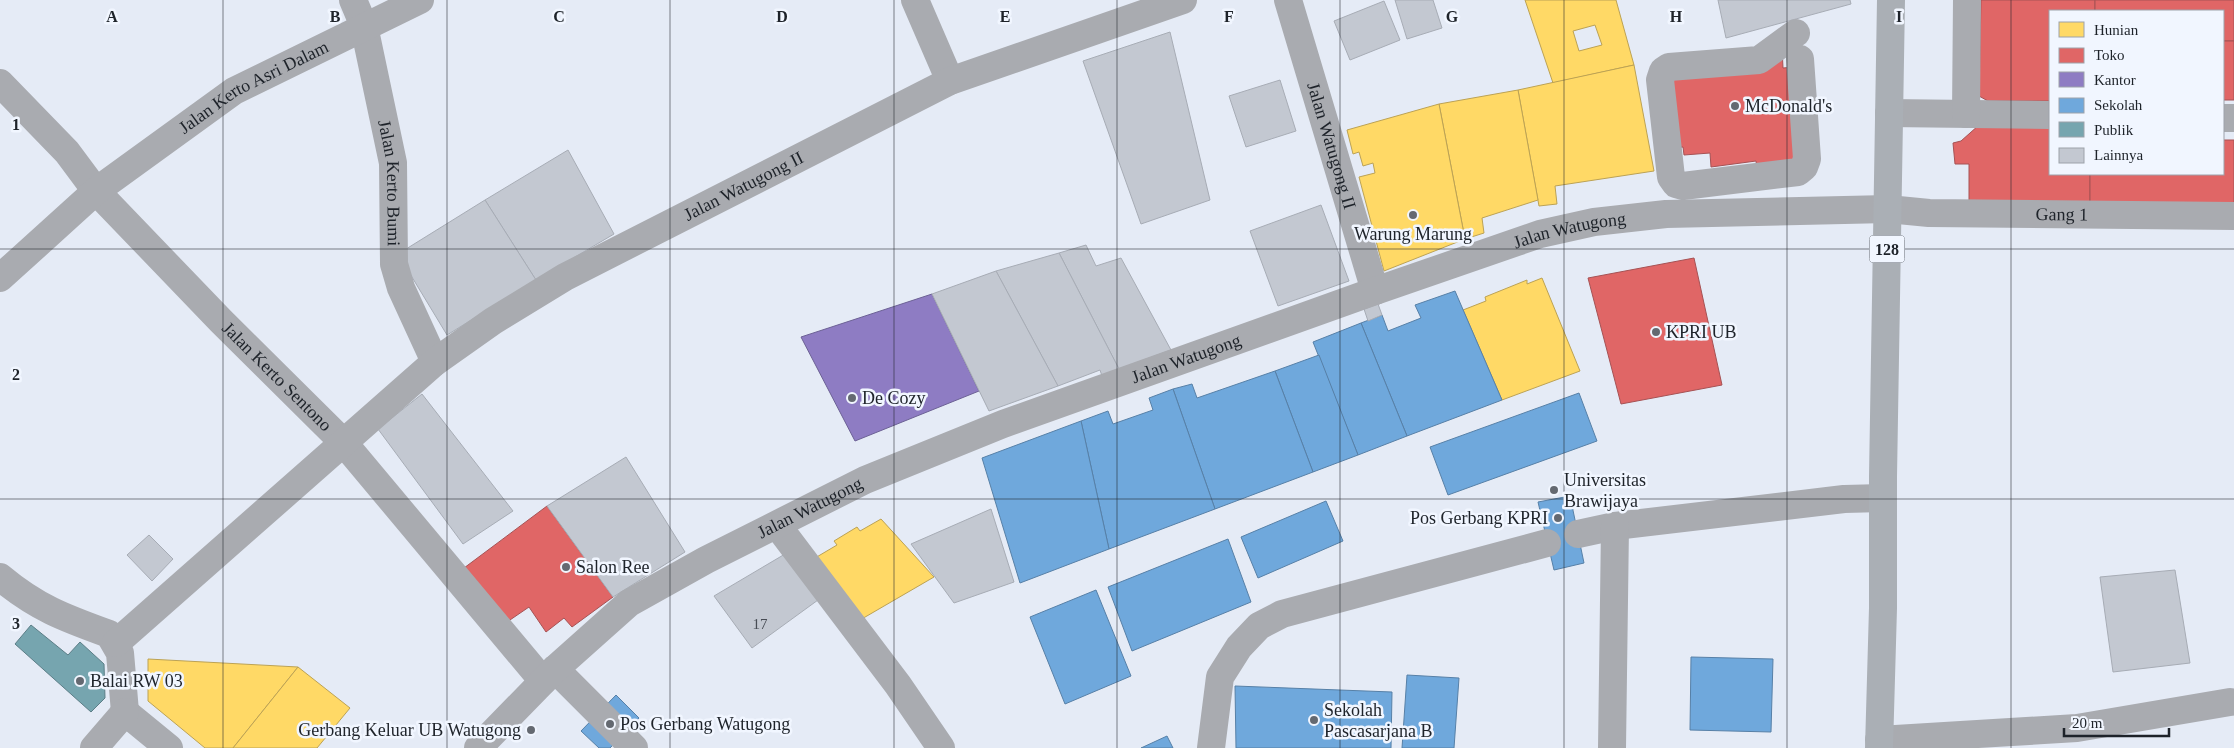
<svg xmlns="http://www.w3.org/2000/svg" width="2234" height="748" font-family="Georgia,serif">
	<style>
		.homes { fill: #ffd966; stroke: #bca254; fill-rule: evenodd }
		.shops { fill: #e06666; stroke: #a65254 }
		.offices { fill: #8e7cc3; stroke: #6c6195 }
		.schools { fill: #6fa8dc; stroke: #5780a7 }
		.public { fill: #76a5af; stroke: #5c7e87 }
		.building { fill: #c3c8d1; stroke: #a7acb5 }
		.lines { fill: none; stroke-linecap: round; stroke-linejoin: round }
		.minor { stroke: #a9abb0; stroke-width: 28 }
		.major { stroke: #aaafb5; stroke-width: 28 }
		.grid { fill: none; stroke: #1e232a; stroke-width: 1; stroke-opacity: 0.55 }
		.poi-dot { fill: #646971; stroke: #f1f6ff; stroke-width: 2 }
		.labels { text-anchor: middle; stroke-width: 5; stroke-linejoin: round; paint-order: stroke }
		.number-label { font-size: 15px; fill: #474c54 }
		.shield { fill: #f1f6ff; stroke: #5d626a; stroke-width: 1 }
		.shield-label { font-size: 16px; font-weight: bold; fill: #1e232a }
		.street-label { font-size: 18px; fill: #1e232a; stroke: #f1f6ff }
		.poi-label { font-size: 18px; fill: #1e232a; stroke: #f1f6ff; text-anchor: start }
		.grid-label { font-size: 16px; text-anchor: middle; font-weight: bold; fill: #1e232a; stroke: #f1f6ff; stroke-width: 5; stroke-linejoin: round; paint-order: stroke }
	</style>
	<rect width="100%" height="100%" fill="#e5ebf6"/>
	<!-- homes -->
	<g class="homes">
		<path d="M 1525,0 L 1616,0 L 1634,65 L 1553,83 ZM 1595,25 L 1602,45 L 1579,51 L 1573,31 Z"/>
		<polygon points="1634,65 1654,171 1555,186 1557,204 1539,206 1518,90"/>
		<polygon points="1518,90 1538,200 1482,218 1484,233 1465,239 1439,104"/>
		<polygon points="1439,104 1465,239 1384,271 1359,177 1375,173 1373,163 1363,166 1359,152 1353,154 1347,130"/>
		<polygon points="1542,278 1580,371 1502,400 1463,310 1486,301 1485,297 1527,280 1527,284"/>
		<polygon points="881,519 934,577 860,620 815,558 837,545 834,541 857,527 860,531"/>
		<polygon points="148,659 298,667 233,748 205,748 148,701"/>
		<polygon points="298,667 350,708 317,748 233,748"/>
	</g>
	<!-- shops -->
	<g class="shops">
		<polygon points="1981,0 2095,0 2095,11 2050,11 2050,101 1988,101 1979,96"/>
		<polygon points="2095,0 2234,0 2234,41 2223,41 2223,11 2095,11"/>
		<rect x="2223" y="41" width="11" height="59"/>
		<polygon points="1782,47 1783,68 1795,67 1795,164 1757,169 1756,161 1711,167 1710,153 1684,155 1683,147 1661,149 1675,58"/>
		<polygon points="1979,125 2050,125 2050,174 2090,174 2090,209 1969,209 1969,164 1955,164 1953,143 1961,141"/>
		<polygon points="2223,140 2234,140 2234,209 2090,209 2090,174 2223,174"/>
		<polygon points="1694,258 1722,385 1621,404 1588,278"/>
		<polygon points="547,506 613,597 572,627 564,618 546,632 529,607 507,622 464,568"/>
	</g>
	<!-- offices -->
	<polygon class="offices" points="932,294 979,391 855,441 801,337"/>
	<!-- schools -->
	<g class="schools">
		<polygon points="1455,291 1502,400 1407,436 1361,323 1382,315 1388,331 1421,318 1415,305"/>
		<polygon points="1361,323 1407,436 1358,455 1313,342"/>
		<polygon points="1319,355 1358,455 1313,472 1275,371"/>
		<polygon points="1275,371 1313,472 1215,509 1173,389 1192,384 1197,398"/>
		<polygon points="1173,389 1215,509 1109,549 1081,421 1108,411 1113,424 1153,410 1149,398"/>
		<polygon points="1579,393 1597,441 1448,495 1430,447"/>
		<polygon points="1081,421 1109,549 1020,583 982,458"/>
		<polygon points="1570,496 1584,563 1554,570 1538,502"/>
		<polygon points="1326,501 1343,541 1258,578 1241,537"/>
		<polygon points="1228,539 1251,602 1132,651 1108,587"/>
		<polygon points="1096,590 1131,676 1065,704 1030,617"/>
		<polygon points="1691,657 1773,659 1771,732 1690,730"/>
		<polygon points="1407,675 1459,678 1454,748 1402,748"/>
		<polygon points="1235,686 1392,692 1391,748 1236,748"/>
		<polygon points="616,695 639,718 610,748 599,748 581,731"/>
		<polygon points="1167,736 1173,748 1141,748"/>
	</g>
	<!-- public -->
	<polygon class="public" points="31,625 68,655 80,642 104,664 105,698 91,712 15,644"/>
	<!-- building -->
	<g class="building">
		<polygon points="1395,0 1433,0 1442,28 1407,39"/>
		<polygon points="1718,0 1850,0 1851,4 1726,38"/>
		<polygon points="1384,1 1400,40 1350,60 1334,21"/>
		<polygon points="1170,32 1210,200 1141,224 1083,61"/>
		<polygon points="1280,80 1296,131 1246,147 1229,96"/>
		<polygon points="568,150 614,234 536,280 485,200"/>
		<polygon points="485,200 536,280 447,335 398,254"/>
		<polygon points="1321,205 1349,281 1278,306 1250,231"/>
		<polygon points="1086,245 1096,266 1121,258 1171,350 1119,369 1059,253"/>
		<polygon points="1059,253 1119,369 1102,376 1100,370 1058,386 996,271"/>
		<polygon points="996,271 1058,386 989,411 932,294"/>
		<polygon points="1378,304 1382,315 1368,321 1364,309"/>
		<polygon points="422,394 513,511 463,544 378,429"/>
		<polygon points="626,457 685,552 613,597 547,506"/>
		<polygon points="991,509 1014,582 954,603 911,544"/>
		<polygon points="149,535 173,559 152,581 127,555"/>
		<polygon points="785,554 818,600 752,648 714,596"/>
		<polygon points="2175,570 2190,663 2113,672 2100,577"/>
	</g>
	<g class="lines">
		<!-- minor -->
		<g class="minor">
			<path id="s1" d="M 353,0 L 364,26 L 393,163 L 394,264 L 401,288 L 435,362"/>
			<polyline points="915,0 950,81"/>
			<path id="s2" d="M 1288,0 L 1375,291"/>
			<polyline points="1796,33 1759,60 1669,67 1663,71 1660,80 1671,177 1676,184 1683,186 1798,172 1804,167 1807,159 1800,59"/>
			<path id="s3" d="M 0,83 L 67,152 L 96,191 L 221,321 L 343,442 L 543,681"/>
			<polyline points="1889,113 2050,115"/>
			<polyline points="1966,114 1967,0"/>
			<polyline points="2223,118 2234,118"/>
			<path id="s4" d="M 0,278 L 96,191 L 234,91 L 420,0"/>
			<polyline points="777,525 898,685 941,748"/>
			<polyline points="1578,534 1615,526 1844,499 1883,498"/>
			<path d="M 0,577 C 37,608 65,618 109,634 L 120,653 L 125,712"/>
			<path id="s5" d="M 116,643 L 435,362 L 493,321 L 565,277 L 950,81 L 1183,0"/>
			<polyline points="555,669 634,748"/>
			<polyline points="125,712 169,748"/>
			<polyline points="1879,740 2077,728 2230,702"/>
			<polyline points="94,748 125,712"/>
			<path id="s6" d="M 478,748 L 555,669 L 629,603 L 706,560 L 865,480 L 1003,424 L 1375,291 L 1540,234 L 1594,222 L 1666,214 L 1888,209 L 1929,213 L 2234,216"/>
			<polyline points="1211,748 1220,677 1239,647 1259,626 1282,614 1547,543"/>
			<polyline points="1612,748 1615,526"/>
		</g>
		<!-- major -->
		<polyline class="major" points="1879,748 1883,608 1883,477 1891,0"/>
	</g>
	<!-- grid -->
	<path class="grid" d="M 223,0 L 223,748M 447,0 L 447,748M 670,0 L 670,748M 894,0 L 894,748M 1117,0 L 1117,748M 1340,0 L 1340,748M 1564,0 L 1564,748M 1787,0 L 1787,748M 2011,0 L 2011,748M 0,249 L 2234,249M 0,499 L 2234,499"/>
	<!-- markers -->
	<g class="poi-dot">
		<circle cx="1735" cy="106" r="5"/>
		<circle cx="1413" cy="215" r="5"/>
		<circle cx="1656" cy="332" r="5"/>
		<circle cx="852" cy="398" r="5"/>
		<circle cx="1554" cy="490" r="5"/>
		<circle cx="1558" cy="518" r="5"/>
		<circle cx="566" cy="567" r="5"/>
		<circle cx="80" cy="681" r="5"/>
		<circle cx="1314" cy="720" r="5"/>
		<circle cx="610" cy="724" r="5"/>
		<circle cx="531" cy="730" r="5"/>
	</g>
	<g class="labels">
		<!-- number labels -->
		<g class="number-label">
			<text x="760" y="629">17</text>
		</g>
		<!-- shield labels -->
		<rect class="shield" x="1869.5" y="235.5" width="35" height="27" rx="4"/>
		<g class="shield-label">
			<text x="1887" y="255">128</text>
		</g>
		<!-- street labels -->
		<g class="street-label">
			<text dy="6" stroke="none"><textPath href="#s4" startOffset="319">Jalan Kerto Asri Dalam</textPath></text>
			<text dy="6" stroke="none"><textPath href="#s2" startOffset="152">Jalan Watugong II</textPath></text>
			<text dy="6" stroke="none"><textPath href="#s1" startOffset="188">Jalan Kerto Bumi</textPath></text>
			<text dy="6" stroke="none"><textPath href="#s5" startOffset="781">Jalan Watugong II</textPath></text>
			<text dy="6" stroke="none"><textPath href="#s6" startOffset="1718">Gang 1</textPath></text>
			<text dy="6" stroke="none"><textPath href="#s6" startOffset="1224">Jalan Watugong</textPath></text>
			<text dy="6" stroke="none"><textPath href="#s6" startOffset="819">Jalan Watugong</textPath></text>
			<text dy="6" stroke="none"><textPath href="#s3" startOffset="404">Jalan Kerto Sentono</textPath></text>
			<text dy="6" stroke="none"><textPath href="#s6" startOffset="414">Jalan Watugong</textPath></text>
		</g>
		<!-- poi labels -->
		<g class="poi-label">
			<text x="1745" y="112">McDonald's</text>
			<text x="1413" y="240" text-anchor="middle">Warung Marung</text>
			<text x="1666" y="338">KPRI UB</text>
			<text x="862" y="404">De Cozy</text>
			<text x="1564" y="486">Universitas<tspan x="1564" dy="21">Brawijaya</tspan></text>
			<text x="1548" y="524" text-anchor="end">Pos Gerbang KPRI</text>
			<text x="576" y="573">Salon Ree</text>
			<text x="90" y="687">Balai RW 03</text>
			<text x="1324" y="716">Sekolah<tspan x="1324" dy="21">Pascasarjana B</tspan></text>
			<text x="620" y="730">Pos Gerbang Watugong</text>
			<text x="521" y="736" text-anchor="end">Gerbang Keluar UB Watugong</text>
		</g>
	</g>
	<g class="grid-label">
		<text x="112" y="22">A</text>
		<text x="335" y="22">B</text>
		<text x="559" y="22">C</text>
		<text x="782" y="22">D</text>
		<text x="1005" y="22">E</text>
		<text x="1229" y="22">F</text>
		<text x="1452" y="22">G</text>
		<text x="1676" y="22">H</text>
		<text x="1899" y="22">I</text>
		<text x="16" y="130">1</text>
		<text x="16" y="380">2</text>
		<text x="16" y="629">3</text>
	</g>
	<!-- legend -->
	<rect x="2049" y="10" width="175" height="165" fill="#f1f6ff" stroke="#9da2aa"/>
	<rect x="2059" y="22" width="25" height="15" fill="#ffd966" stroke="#9da2aa"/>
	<text x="2094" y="35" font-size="15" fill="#1e232a">Hunian</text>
	<rect x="2059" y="48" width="25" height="15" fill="#e06666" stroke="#9da2aa"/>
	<text x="2094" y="60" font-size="15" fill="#1e232a">Toko</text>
	<rect x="2059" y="72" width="25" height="15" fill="#8e7cc3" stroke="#9da2aa"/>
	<text x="2094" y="85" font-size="15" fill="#1e232a">Kantor</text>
	<rect x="2059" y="98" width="25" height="15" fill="#6fa8dc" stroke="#9da2aa"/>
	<text x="2094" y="110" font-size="15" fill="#1e232a">Sekolah</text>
	<rect x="2059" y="122" width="25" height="15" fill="#76a5af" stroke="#9da2aa"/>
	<text x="2094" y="135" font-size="15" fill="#1e232a">Publik</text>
	<rect x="2059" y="148" width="25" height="15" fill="#c3c8d1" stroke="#9da2aa"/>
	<text x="2094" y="160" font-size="15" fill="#1e232a">Lainnya</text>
	<!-- scale -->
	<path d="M2064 728v8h105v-8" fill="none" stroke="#1e232a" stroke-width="2.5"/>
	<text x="2072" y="728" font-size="15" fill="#1e232a" stroke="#f1f6ff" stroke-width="4" paint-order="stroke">20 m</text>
</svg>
